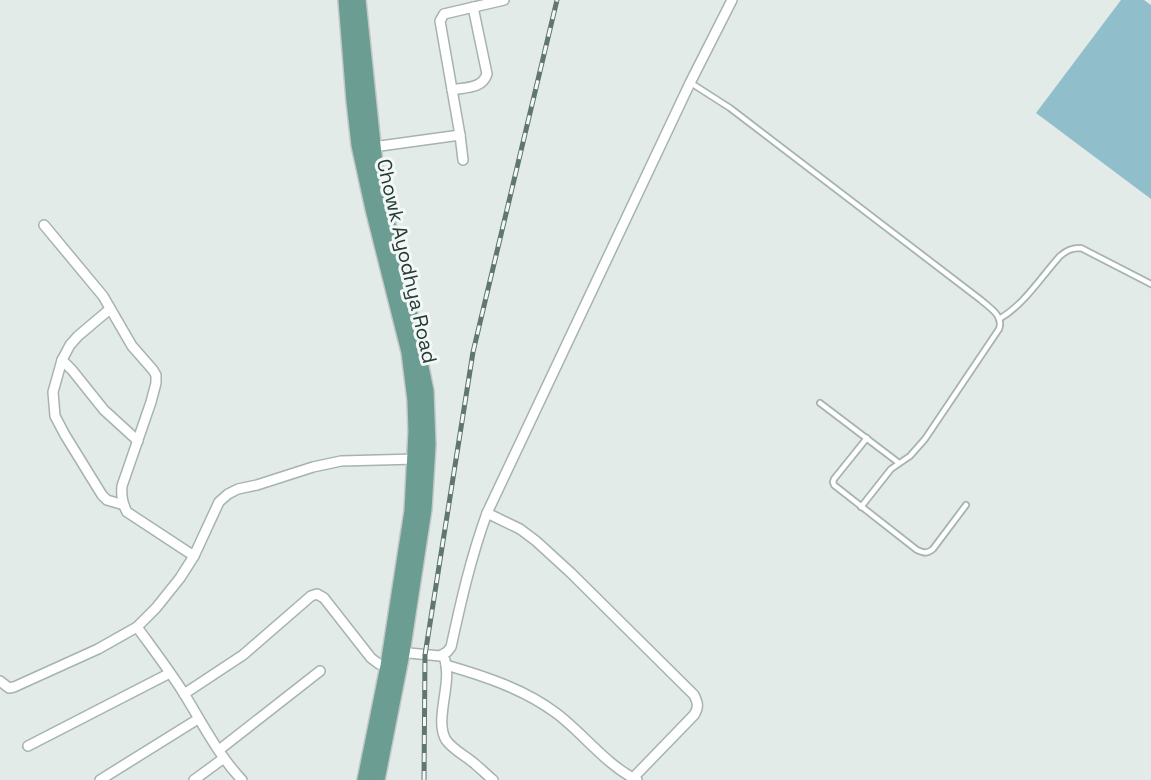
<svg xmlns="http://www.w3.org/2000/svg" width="1151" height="780" font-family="'Space Grotesk',sans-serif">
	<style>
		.water { fill: #90bfcb }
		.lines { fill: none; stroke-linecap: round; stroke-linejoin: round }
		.lane-casing { stroke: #a6b3af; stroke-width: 8 }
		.street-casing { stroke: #a6b3af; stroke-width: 12 }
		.primary-casing { stroke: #c2c8c7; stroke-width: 18 }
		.lane { stroke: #fff; stroke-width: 4.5 }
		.street { stroke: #fff; stroke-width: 9 }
		.primary { stroke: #6c9d93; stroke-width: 15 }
		.rail-casing { stroke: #5f7671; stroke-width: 5 }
		.rail { stroke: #f3f8f6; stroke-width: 3; stroke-dasharray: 9; stroke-linecap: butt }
		.labels { text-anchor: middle; stroke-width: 6; stroke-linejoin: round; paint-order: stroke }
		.street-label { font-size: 20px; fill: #243b36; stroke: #f3f8f6 }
	</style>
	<rect width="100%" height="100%" fill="#e3ebe8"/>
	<!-- water -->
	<polygon class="water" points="1121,0 1144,0 1151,5 1151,199 1036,113"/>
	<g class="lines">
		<!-- lane casing -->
		<g class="lane-casing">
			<g id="lane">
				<path d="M 691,83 L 730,108 L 981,300 C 990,308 1004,316 999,329 L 925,439 L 910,456 L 891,469 L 861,507"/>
				<path d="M 999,319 C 1024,305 1041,277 1060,256 C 1067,250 1072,248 1081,248 L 1151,284"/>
				<polyline points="820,403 899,463"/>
				<path d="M 867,438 L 834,479 L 833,482 L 834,485 L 917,550 C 924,553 927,554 933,549 L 966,505"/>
			</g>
		</g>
		<!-- street casing -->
		<g class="street-casing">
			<g id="street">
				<path d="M 452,90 C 466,87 482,89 487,74 L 473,7"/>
				<polyline points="373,147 460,135"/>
				<polyline points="463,160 460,135 440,21 444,14 504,0"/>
				<path d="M 44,225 L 103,296 L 132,346 L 153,370 L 156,375 L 156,383 L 151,402 L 122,486 C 121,496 122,503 127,512 L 194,556"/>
				<polyline points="110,309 78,336 70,345 62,360 53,392 55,416 65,435 102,495 107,500 124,505"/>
				<polyline points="62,360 72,370 104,410 138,441"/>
				<path d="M 487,513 L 520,529 L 536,541 L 571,573 L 694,695 C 698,703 699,707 694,715 L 633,778"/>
				<path d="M 137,627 C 153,649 169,670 183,692 C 201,721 218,755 242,780"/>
				<path d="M 399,652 L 440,656 L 447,652 L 451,647 C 461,601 471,557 487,513 L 690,83 L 732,0"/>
				<path d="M 445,660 C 452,685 434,720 446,740 C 453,750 466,756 475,764 C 481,769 487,775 493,780"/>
				<path d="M 446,665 C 484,676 524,689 556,713 C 583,733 606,765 637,780"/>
				<polyline points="0,681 9,688 14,687 98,649 137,627 156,608 180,578 194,556 219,502 228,494 238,489 257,485 313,467 341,461 416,459"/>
				<polyline points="184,694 243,655 311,596 317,594 324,598 371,658 379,664 388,666"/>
				<polyline points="28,746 170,673"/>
				<polyline points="219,750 320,671"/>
				<polyline points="100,780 198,719"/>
				<polyline points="194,780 224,758"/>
			</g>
		</g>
		<!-- primary casing -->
		<g class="primary-casing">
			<g id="primary">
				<polyline points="346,0 354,101 359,145 373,209 409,352 415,400 416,432 412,511 388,666 365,780"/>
				<polyline points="358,0 375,164 388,225 412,323 426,391 428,445 424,509 402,653 377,780"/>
			</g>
		</g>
		<!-- lane -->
		<use href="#lane" class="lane"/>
		<!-- street -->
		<use href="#street" class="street"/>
		<!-- primary -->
		<use href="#primary" class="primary"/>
		<!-- rail casing -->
		<g class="rail-casing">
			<polyline id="rail" points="424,780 425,655 473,352 557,0"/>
		</g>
		<!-- rail -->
		<use href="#rail" class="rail"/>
	</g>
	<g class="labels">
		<!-- street labels -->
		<g class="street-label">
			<text transform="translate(407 261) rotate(77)" y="7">Chowk Ayodhya Road</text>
		</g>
	</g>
</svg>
